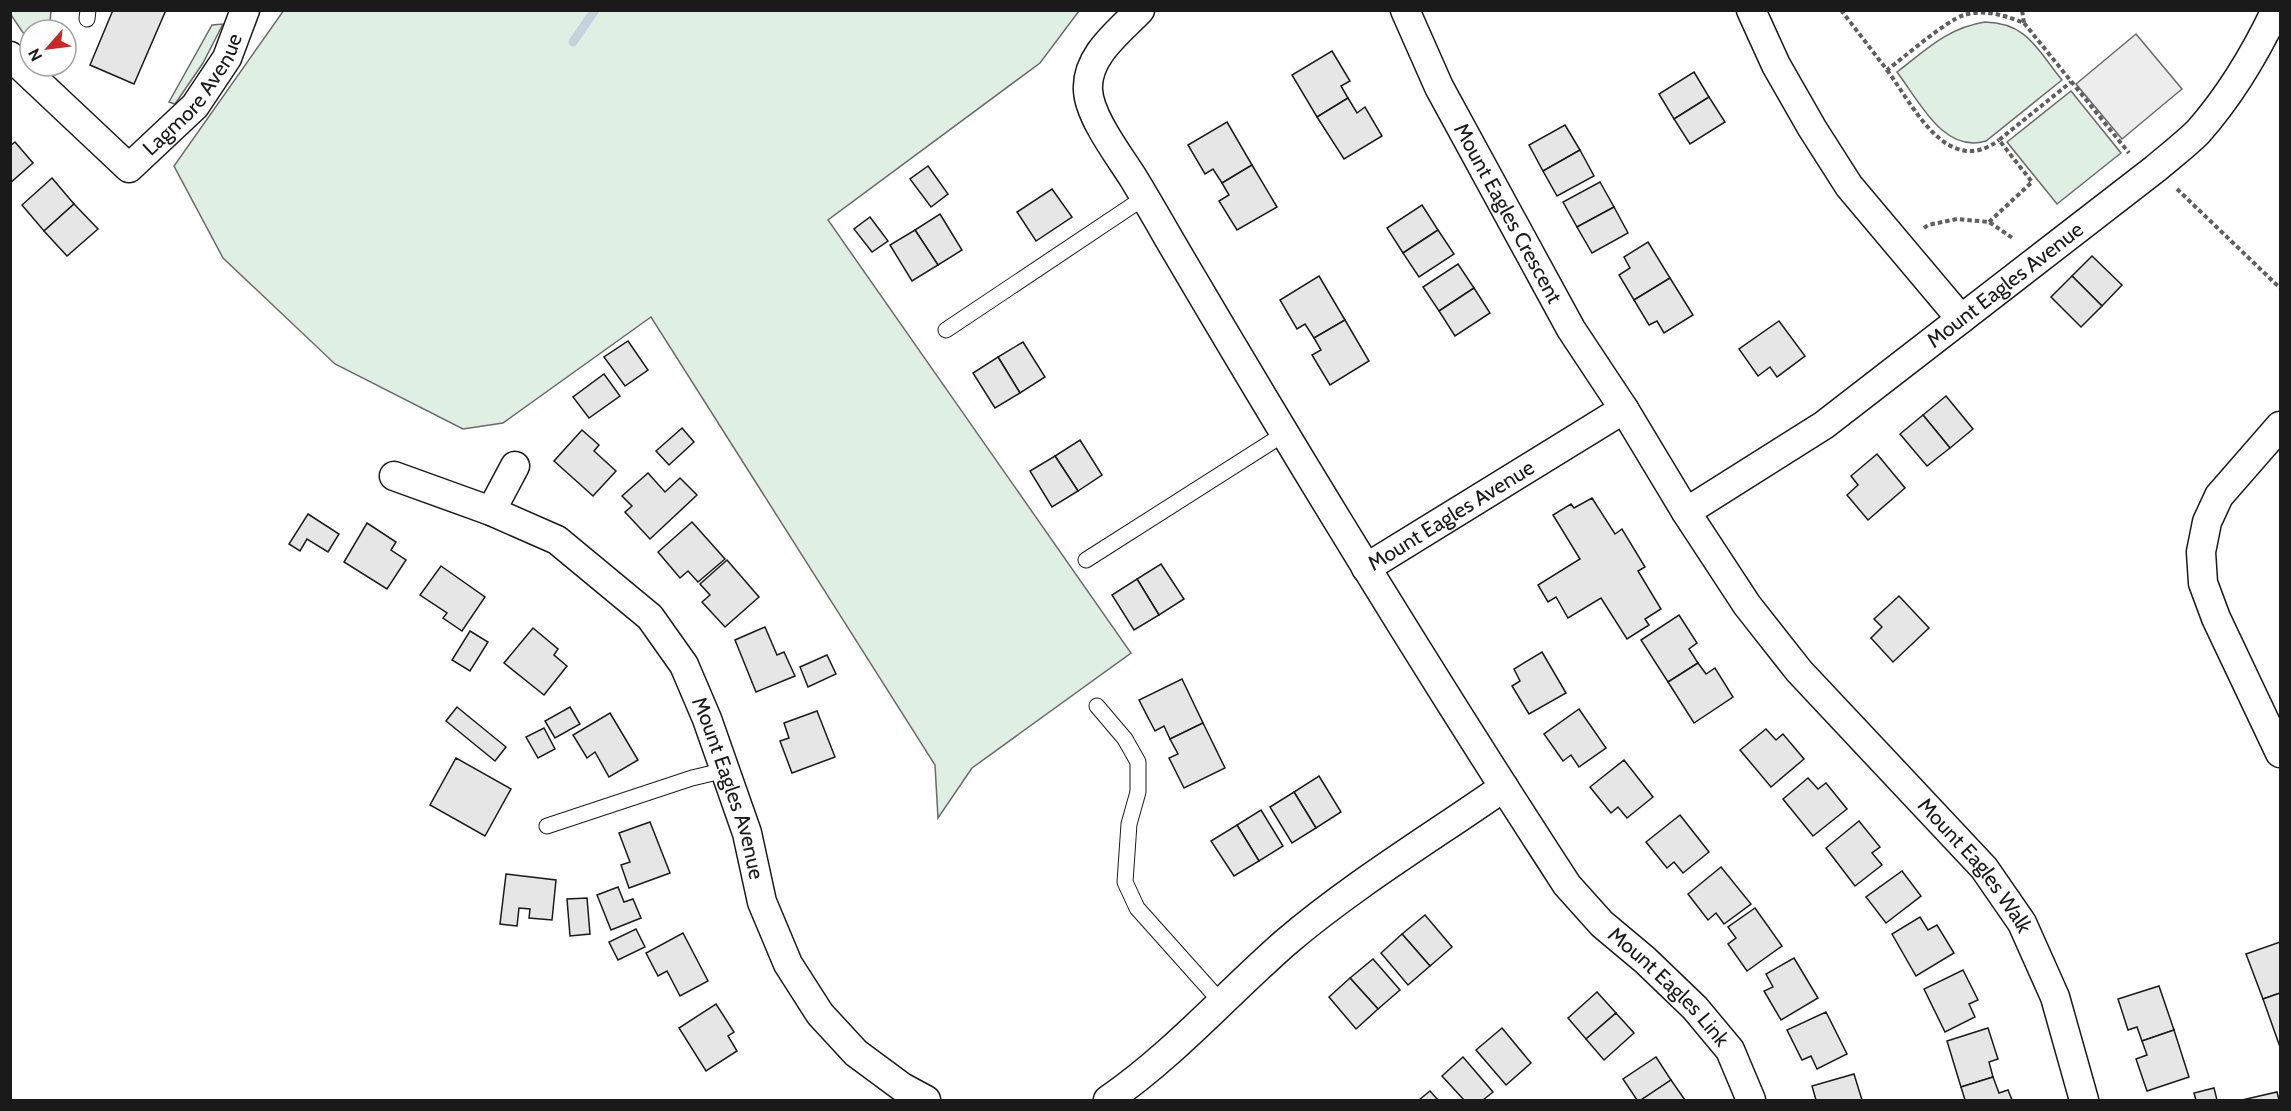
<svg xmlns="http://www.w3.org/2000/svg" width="2291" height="1111" font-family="Cabin,sans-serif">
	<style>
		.green { fill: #e0efe3; stroke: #6a6a6a; stroke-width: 1.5 }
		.parking { fill: #ededed; stroke: #6a6a6a; stroke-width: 1.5 }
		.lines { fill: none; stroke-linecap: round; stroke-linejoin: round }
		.stream { stroke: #c6d2dc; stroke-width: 9 }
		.building { fill: #e6e6e6; stroke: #1a1a1a; stroke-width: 1.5 }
		.service-casing { stroke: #1a1a1a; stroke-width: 17 }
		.minor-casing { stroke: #1a1a1a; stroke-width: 31 }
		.path { stroke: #5f5f5f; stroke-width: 4; stroke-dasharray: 4.5 3; stroke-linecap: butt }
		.service { stroke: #fff; stroke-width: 15 }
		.minor { stroke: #fff; stroke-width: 28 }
		.labels { text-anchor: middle; stroke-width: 4.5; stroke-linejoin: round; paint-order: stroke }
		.street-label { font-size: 21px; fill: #1a1a1a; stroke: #fff }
	</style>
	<rect width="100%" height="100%" fill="#fff"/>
	<!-- green -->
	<g class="green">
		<polygon points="284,10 1079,11 1040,63 828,220 1131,653 972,768 938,818 935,765 651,317 503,423 463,429 335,364 223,258 174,166"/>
		<polygon points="10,11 51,11 50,22 40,30 30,30 30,38 28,40 11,15"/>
		<path d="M 1985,22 C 2028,23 2037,50 2062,80 L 1986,141 C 1944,154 1919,101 1897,72 C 1926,50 1947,28 1985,22 Z"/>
		<polygon points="223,24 203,63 175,104 169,102 212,25"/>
		<polygon points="2071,91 2121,153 2057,204 2007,142"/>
	</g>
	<!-- parking -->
	<polygon class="parking" points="2136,34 2182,89 2122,139 2076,84"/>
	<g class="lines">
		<!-- stream -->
		<polyline class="stream" points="573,42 595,10"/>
	</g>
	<!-- building -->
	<g class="building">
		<polygon points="113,10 166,10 134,84 90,65"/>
		<polygon points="1332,51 1350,81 1341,86 1348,98 1317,117 1292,75"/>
		<polygon points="1694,72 1709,97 1674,119 1659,94"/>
		<polygon points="1709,97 1725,122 1690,144 1674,119"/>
		<polygon points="1348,98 1357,113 1365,107 1382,136 1344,159 1317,117"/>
		<polygon points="1227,122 1252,165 1222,183 1213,169 1205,174 1188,145"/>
		<polygon points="1565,125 1580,150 1543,171 1529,145"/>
		<polygon points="15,142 33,163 10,183 10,146"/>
		<polygon points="1580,150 1594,176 1557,196 1543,171"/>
		<polygon points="1252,165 1277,207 1237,230 1219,201 1229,195 1222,183"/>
		<polygon points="928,166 948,194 931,207 910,179"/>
		<polygon points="52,178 74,204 44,231 22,205"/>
		<polygon points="1600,182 1614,207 1577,227 1563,202"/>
		<polygon points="1052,189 1072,217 1036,241 1017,212"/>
		<polygon points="74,204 98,229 67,256 44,231"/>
		<polygon points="1422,205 1438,230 1403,253 1387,228"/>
		<polygon points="1614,207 1628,233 1592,253 1577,227"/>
		<polygon points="940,214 962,250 938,265 915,230"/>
		<polygon points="870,217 888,241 872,252 854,229"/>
		<polygon points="915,230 938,265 912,281 890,245"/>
		<polygon points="1438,230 1454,254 1419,277 1403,253"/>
		<polygon points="1648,242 1670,278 1634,300 1619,275 1630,268 1624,257"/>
		<polygon points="2092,256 2122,285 2102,306 2072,276"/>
		<polygon points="1458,264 1474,288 1439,311 1423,287"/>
		<polygon points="1319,276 1345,320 1314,338 1305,324 1297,329 1280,300"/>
		<polygon points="2072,276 2102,306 2081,327 2051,297"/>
		<polygon points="1670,278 1693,315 1664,333 1657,321 1649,325 1634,300"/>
		<polygon points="1474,288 1490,313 1455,336 1439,311"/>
		<polygon points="1345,320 1369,361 1330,385 1312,355 1321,350 1314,338"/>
		<polygon points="1779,321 1805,356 1777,377 1770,367 1758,376 1739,349"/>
		<polygon points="628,341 648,370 625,386 604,357"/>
		<polygon points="1023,342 1045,377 1020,393 998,357"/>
		<polygon points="998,357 1020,393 995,408 973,373"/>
		<polygon points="604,374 620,396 589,418 573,397"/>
		<polygon points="1946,396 1973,429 1950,448 1923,415"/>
		<polygon points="1923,415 1950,448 1927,466 1900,434"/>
		<polygon points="682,428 694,442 669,465 656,451"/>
		<polygon points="582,430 599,445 594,451 616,471 593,496 554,461"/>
		<polygon points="1080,440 1102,475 1078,491 1055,456"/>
		<polygon points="1877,454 1905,488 1868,520 1847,495 1858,485 1851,476"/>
		<polygon points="1055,456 1078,491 1052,507 1030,471"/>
		<polygon points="648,473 665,492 680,478 697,495 650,539 625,512 632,506 622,496"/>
		<polygon points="1592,498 1615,534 1622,529 1645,567 1638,571 1661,609 1645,619 1649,625 1627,639 1601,598 1568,618 1556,597 1548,602 1538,585 1580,559 1553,515 1571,504 1574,508"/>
		<polygon points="308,514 339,534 328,552 307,539 300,551 289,544"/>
		<polygon points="692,522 725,559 698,582 688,571 680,578 658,552"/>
		<polygon points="367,523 396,542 391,550 406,560 387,589 344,562"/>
		<polygon points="727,560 759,597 725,627 702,602 710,595 700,584"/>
		<polygon points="1161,564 1184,599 1159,615 1137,579"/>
		<polygon points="441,566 485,597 462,631 443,618 447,613 420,595"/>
		<polygon points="1137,579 1159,615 1134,630 1112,595"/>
		<polygon points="1899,596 1929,628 1893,662 1871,638 1882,627 1874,619"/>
		<polygon points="1679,615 1697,643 1689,649 1698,663 1668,682 1641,640"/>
		<polygon points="765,627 777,655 784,652 795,676 756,692 735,640"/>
		<polygon points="533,628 558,649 554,655 567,666 544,695 504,663"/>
		<polygon points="470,631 488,642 470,671 452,660"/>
		<polygon points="1542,652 1566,693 1529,714 1512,686 1520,681 1514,669"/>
		<polygon points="827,655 836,674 808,687 800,667"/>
		<polygon points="1698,663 1706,674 1715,668 1733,697 1694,723 1668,682"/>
		<polygon points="1182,679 1203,723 1170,739 1164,726 1155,731 1139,700"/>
		<polygon points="457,707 506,747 495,761 446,721"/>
		<polygon points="570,707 580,724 555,738 545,721"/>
		<polygon points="1579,709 1606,748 1579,767 1571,755 1563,761 1544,734"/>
		<polygon points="817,711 835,757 792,773 780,741 789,738 784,723"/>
		<polygon points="610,713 638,760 609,777 595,752 587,758 573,735"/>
		<polygon points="1203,723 1225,768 1184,788 1169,758 1178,754 1170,739"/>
		<polygon points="544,728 555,749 538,758 526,737"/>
		<polygon points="1766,729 1776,740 1783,734 1804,759 1771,787 1740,750"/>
		<polygon points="456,758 511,789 485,836 430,805"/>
		<polygon points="1624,760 1653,797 1627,818 1618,807 1611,813 1590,787"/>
		<polygon points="1319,776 1341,812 1316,828 1294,792"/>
		<polygon points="1808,778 1818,789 1826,783 1847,809 1813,836 1783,799"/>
		<polygon points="1294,792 1316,828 1292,843 1270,807"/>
		<polygon points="1261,810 1283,846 1259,861 1237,825"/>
		<polygon points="1680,815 1709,852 1683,873 1674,862 1667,868 1646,842"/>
		<polygon points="1859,821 1880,847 1872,853 1882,865 1855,886 1826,848"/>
		<polygon points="650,822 670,873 629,888 621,865 630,862 619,833"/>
		<polygon points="1237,825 1259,861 1234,876 1211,841"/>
		<polygon points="1721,867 1751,904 1724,924 1716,913 1708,920 1688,894"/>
		<polygon points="1902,871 1921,896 1886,923 1866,897"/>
		<polygon points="506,874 556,880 552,920 529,918 530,909 519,908 517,926 500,924"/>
		<polygon points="618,887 624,902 633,899 641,918 611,930 597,895"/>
		<polygon points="587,898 590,934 570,936 567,899"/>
		<polygon points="1755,908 1782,946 1747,971 1728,944 1736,938 1728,927"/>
		<polygon points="1425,915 1452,947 1430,966 1402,934"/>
		<polygon points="1920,917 1928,930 1937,925 1954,953 1916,976 1892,934"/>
		<polygon points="636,929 645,947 618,960 609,942"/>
		<polygon points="683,933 708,981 680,996 667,971 658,976 646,953"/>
		<polygon points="1402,934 1430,966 1408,985 1381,953"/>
		<polygon points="2280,942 2280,993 2263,999 2246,954"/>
		<polygon points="1794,958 1818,998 1781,1020 1764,991 1773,987 1766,974"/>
		<polygon points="1373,959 1400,990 1378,1009 1350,978"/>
		<polygon points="1963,970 1978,1000 1969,1004 1975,1017 1945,1032 1924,989"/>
		<polygon points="1350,978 1378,1009 1356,1029 1329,997"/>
		<polygon points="2159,986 2174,1030 2142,1041 2137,1027 2128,1030 2118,999"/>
		<polygon points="1597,992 1616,1013 1586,1039 1568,1018"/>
		<polygon points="2280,993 2280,1047 2263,999"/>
		<polygon points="716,1004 734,1032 728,1036 737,1051 706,1071 679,1028"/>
		<polygon points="1826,1012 1847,1054 1817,1069 1811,1056 1802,1060 1787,1030"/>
		<polygon points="1616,1013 1634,1033 1604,1060 1586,1039"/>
		<polygon points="1502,1028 1531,1063 1506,1085 1476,1050"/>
		<polygon points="1988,1028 1998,1059 1989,1062 1993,1077 1961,1087 1947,1041"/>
		<polygon points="2174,1030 2189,1077 2147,1091 2136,1059 2147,1055 2142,1041"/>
		<polygon points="1463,1057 1493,1092 1483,1100 1464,1100 1442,1076"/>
		<polygon points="1656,1057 1671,1080 1641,1100 1637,1100 1623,1079"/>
		<polygon points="1854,1074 1862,1100 1816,1100 1812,1086"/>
		<polygon points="1993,1077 1999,1093 2008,1090 2012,1100 1965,1100 1961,1087"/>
		<polygon points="1671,1080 1685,1100 1641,1100"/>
		<polygon points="2214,1088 2217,1100 2196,1100 2194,1093"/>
		<polygon points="1430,1091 1438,1100 1419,1100"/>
		<polygon points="2277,1092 2279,1100 2242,1100"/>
	</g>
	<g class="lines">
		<!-- service casing -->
		<g class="service-casing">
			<g id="service">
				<polyline points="87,19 88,10"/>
				<polyline points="946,330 1145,197"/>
				<polyline points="1086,560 1284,434"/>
				<polyline points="1097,706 1125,739 1138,762 1138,792 1129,824 1125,882 1137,908 1221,1002"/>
				<polyline points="547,826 692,778 726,770"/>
			</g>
		</g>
		<!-- minor casing -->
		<g class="minor-casing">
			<g id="minor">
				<path id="s1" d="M 1140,10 C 1119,32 1086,56 1088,90 C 1089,116 1118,154 1132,176 C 1145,197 1157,218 1169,239 C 1297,457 1429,673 1567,885 L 1602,924 L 1645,960 L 1695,1008 L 1730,1050 L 1751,1100"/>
				<path id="s2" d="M 1405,10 L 1439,87 L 1571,329 L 1624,409 L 1686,512 L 1747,605 L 1799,671 L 1984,868 L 2022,923 L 2055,997 L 2084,1100"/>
				<polyline points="1751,10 1776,65 1812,128 1849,186 1961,319"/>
				<path id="s3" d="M 10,56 L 129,168 L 195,106 L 227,58 L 245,10"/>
				<polyline points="2280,426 2219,496 2207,522 2201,552 2203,583 2216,618 2280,753"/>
				<path id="s4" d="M 394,476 L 491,511 L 557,540 L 650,617 L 684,665 L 707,719 L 747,833 L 762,902 L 788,964 L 820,1014 L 856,1053 L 902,1087 L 926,1100"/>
				<polyline points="491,511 515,466"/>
				<path id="s5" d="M 1686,512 L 1824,425 L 2155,169 C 2169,157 2185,145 2198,132 C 2230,96 2255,54 2276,10"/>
				<path id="s6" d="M 1366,568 L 1624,409"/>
				<path d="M 1108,1100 C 1173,1055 1226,995 1285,943 C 1353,885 1431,838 1504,787"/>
			</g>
		</g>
		<!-- path -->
		<g class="path">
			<path d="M 1841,10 L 1887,70 C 1903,58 1947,20 1964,15 C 1984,9 2004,15 2024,23 L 2022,10"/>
			<polyline points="2024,23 2129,153"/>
			<path d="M 1887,70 C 1913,105 1947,179 1999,140"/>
			<polyline points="2177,189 2280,288"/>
			<polyline points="1989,222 2032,182 1999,140 2071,82"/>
			<polyline points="1924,228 1928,225 1957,219 1989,222 2014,239"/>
		</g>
		<!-- service -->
		<use href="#service" class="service"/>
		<!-- minor -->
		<use href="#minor" class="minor"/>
	</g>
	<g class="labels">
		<!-- street labels -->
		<g class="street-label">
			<text dy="7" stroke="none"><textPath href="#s3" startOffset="262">Lagmore Avenue</textPath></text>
			<text dy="7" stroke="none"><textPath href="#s2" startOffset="228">Mount Eagles Crescent</textPath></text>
			<text dy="7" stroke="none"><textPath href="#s5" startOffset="392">Mount Eagles Avenue</textPath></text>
			<text dy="7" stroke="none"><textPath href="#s6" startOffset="100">Mount Eagles Avenue</textPath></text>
			<text dy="7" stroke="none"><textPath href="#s4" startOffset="486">Mount Eagles Avenue</textPath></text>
			<text dy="7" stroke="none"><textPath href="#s2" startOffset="1034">Mount Eagles Walk</textPath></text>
			<text dy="7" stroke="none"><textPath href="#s1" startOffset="1172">Mount Eagles Link</textPath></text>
		</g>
	</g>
	<!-- border -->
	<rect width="2291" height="1111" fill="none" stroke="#1a1a1a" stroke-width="24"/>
	<!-- north arrow -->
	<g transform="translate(48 48) rotate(242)"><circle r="28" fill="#ffffff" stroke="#a3a3a3" stroke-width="1.5"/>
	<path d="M0-4.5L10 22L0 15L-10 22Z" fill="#c62828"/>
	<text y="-9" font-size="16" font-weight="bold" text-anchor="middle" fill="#1a1a1a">N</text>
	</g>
</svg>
